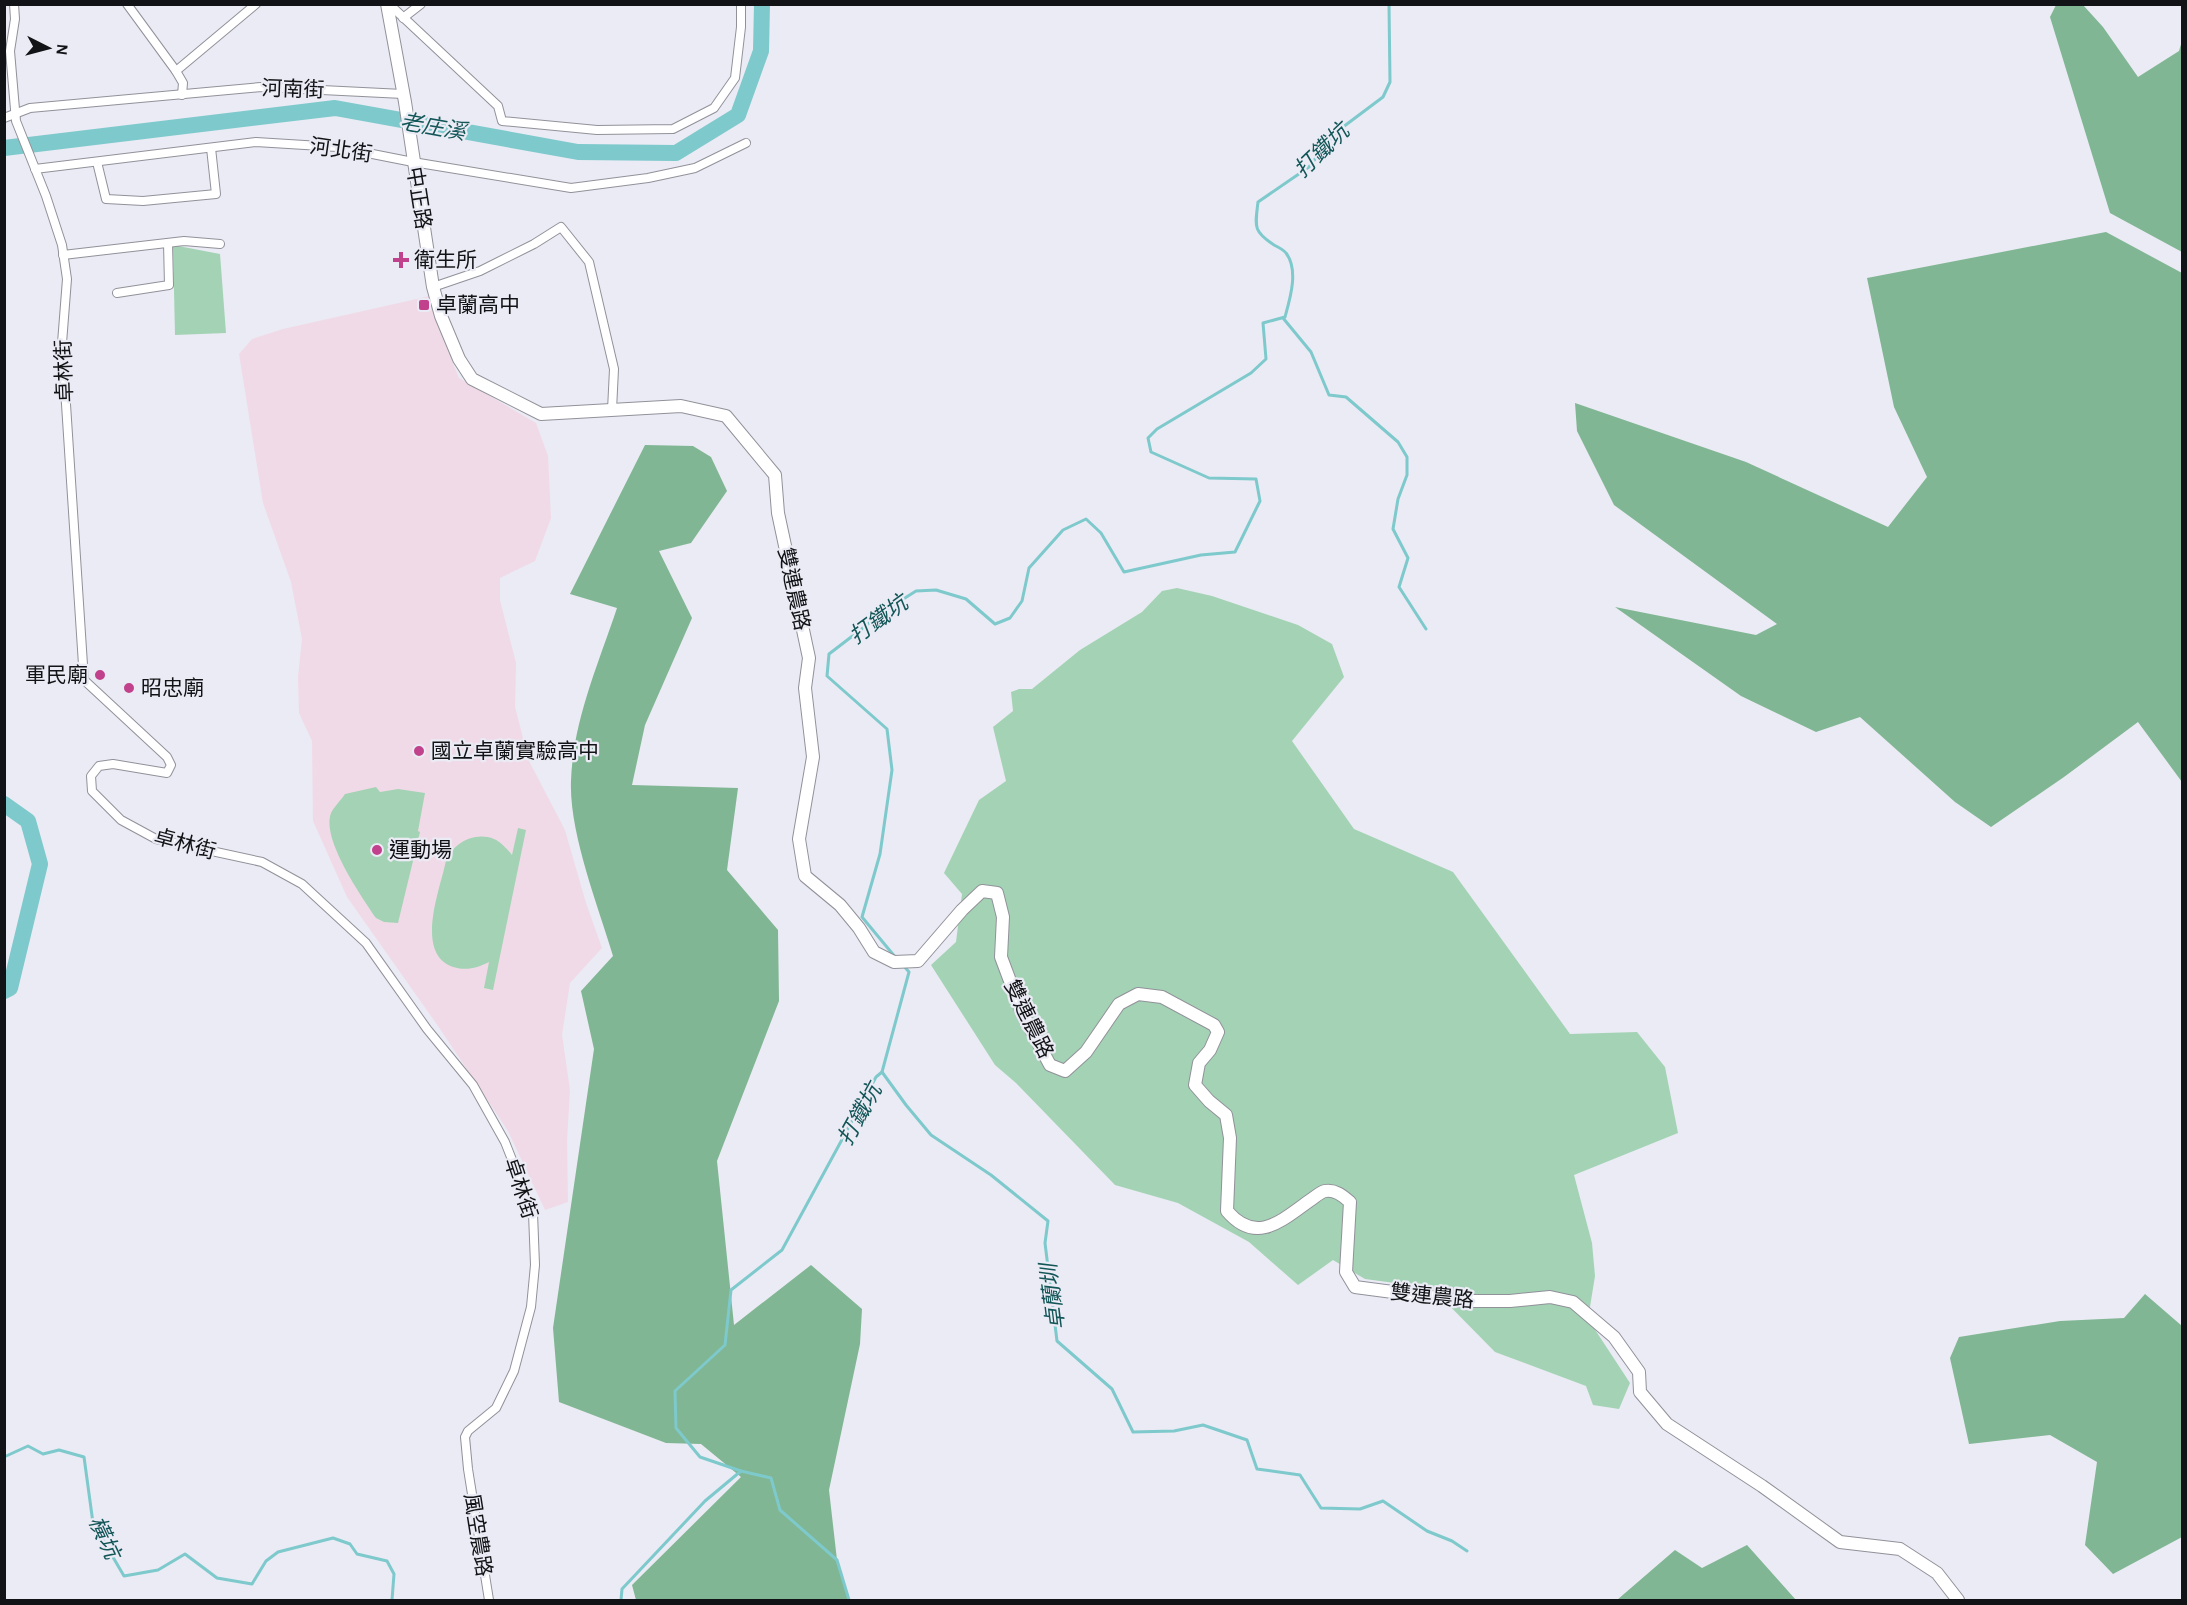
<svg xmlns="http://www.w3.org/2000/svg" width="2187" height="1605" font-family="'Alegreya Sans','Noto Sans TC',sans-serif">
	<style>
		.education { fill: #f1dae7 }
		.green { fill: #a3d3b4 }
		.forest { fill: #80b693 }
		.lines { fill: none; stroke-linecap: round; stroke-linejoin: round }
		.stream { stroke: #7dc9cc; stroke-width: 3 }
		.river { stroke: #7dc9cc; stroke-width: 16 }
		.street-casing { stroke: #91919a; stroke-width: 10 }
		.secondary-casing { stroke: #91919a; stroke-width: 14 }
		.street { stroke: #fff; stroke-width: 8 }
		.secondary { stroke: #fff; stroke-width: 12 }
		.poi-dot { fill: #c1418c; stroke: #eaebf4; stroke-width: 2 }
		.labels { text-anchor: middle; stroke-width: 4.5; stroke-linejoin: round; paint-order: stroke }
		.street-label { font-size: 21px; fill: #121316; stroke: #eaebf4 }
		.poi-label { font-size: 21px; fill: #121316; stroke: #eaebf4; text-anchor: start }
		.water-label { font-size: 22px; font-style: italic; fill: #135658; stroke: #eaebf4 }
	</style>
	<rect width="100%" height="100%" fill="#eaebf4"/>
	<!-- education -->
	<polygon class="education" points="430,296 439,329 459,378 536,423 548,456 551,518 535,561 500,578 500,600 516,663 515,707 529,761 565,830 586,903 602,948 570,983 562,1035 570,1090 567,1141 568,1202 545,1210 508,1131 438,1026 347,897 313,821 312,741 299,713 298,677 302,639 291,582 263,503 239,354 252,339 283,329"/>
	<!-- green -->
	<g class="green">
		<polygon points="173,245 220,254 226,333 175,335"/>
		<polygon points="1177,588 1212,596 1298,625 1332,644 1344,677 1292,741 1354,829 1453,872 1570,1034 1637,1032 1665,1067 1678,1133 1574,1175 1592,1243 1595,1276 1588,1319 1630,1383 1619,1409 1593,1405 1586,1386 1495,1352 1432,1288 1365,1279 1333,1260 1298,1285 1249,1242 1178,1203 1115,1185 1016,1083 995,1065 931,965 956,942 962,894 944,873 979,800 1006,781 993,727 1013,711 1011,692 1019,689 1032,689 1080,650 1142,612 1162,591"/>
		<path d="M 376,787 L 380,792 L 398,789 L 425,793 L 418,831 L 420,832 L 398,923 L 384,922 L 376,918 C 362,897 321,839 331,813 C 334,807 341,800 345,794 Z"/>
		<path d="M 518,828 L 526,830 L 493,990 L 484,988 L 489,962 C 477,968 467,971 453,967 C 415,954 439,892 445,865 C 450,844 474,831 494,839 C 501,842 507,849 512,855 Z"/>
	</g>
	<!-- forest -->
	<g class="forest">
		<polygon points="2056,5 2083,5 2103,27 2138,77 2179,51 2182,41 2182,252 2110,213 2050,17"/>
		<polygon points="2106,232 2182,273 2182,782 2138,722 2064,777 1991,827 1955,802 1860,717 1816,732 1741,696 1615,607 1756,635 1777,624 1614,505 1577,431 1575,403 1746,462 1888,527 1927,477 1894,407 1867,278"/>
		<path d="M 645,445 L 693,446 L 711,457 L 727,491 L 691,543 L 659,551 L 692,618 L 645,725 L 632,785 L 738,788 L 727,870 L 778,930 L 779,1001 L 717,1161 L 734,1325 L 811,1265 L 862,1309 L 860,1344 L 829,1490 L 837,1560 L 849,1600 L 636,1600 L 632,1585 L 741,1477 L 701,1444 L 666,1443 L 559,1402 L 553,1328 L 594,1049 L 581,991 L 613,956 C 598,905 569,833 571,781 C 573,721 598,665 617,608 L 570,594 Z"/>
		<polygon points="2145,1294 2182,1326 2182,1537 2113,1574 2085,1545 2097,1462 2050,1435 1969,1444 1950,1358 1959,1337 2060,1321 2124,1318"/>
		<polygon points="1747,1545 1796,1600 1617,1600 1675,1550 1702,1568"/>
	</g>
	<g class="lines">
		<!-- stream -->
		<g class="stream">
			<polyline points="1283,318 1311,352 1329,395 1346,397 1398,442 1407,457 1407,475 1398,499 1393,529 1408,558 1399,587 1426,629"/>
			<path d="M 896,958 L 862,917 L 880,854 L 892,770 L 887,729 L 827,676 L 829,654 L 889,608 L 916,591 L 936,590 L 966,599 L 995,624 L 1010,618 L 1022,601 L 1029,568 L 1063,530 L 1086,519 L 1101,533 L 1124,572 L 1201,555 L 1235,552 L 1260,501 L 1256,479 L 1209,478 L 1151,452 L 1148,438 L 1157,429 L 1251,373 L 1266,359 L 1263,323 L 1285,317 C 1290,299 1299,270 1286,253 C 1284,250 1278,247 1274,245 C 1253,231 1255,227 1258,202 L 1309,167 L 1335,133 L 1383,97 L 1390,82 L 1389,4"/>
			<polyline points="882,1072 906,1105 931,1135 991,1175 1048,1221 1045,1243 1057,1341 1112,1389 1133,1432 1174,1431 1203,1425 1247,1440 1257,1469 1300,1475 1321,1508 1360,1509 1383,1501 1427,1531 1452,1541 1467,1551"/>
			<polyline points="4,1457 28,1446 43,1454 59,1450 84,1457 93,1523 124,1576 158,1570 185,1554 217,1578 252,1584 266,1561 278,1552 333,1538 350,1544 357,1554 387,1561 394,1574 392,1600"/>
			<polyline points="621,1600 622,1589 705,1501 741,1471"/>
			<polyline points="849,1600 837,1560 780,1510 771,1478 741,1471 700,1457 676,1428 675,1391 725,1345 731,1290 782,1250 876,1077 882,1072 909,972 903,965"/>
		</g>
		<!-- river -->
		<g class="river">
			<polyline points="4,148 335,108 578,152 676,153 738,115 761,51 762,4"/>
			<polyline points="4,804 28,821 40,864 10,988 4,991"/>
		</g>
		<!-- street casing -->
		<g class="street-casing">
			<g id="street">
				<polyline points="14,4 15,19 10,51 16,121 46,196 62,245 67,279 62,343 84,680 167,757 171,765 167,773 113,764 99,766 91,776 92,791 121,820 156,839 262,862 302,884 366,943 427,1029 473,1085 505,1142 533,1213 535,1265 531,1307 514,1371 496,1408 468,1431 465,1437 468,1469 489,1600"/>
				<polyline points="127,4 176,71 183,83 182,95"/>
				<polyline points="389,4 498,106 502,121 597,130 673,129 714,108 735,78 741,27 741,4"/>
				<polyline points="403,18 421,4"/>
				<polyline points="176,71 256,4"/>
				<polyline points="4,118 30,108 261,87 403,94"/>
				<polyline points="97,162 106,199 143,201 216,194 211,148"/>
				<polyline points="35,169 256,142 337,147 413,162 571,188 648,178 695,168 746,143"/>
				<polyline points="63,255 184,241 220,244"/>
				<polyline points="433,287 480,271 534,244 561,227 589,262 614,369 612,410"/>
				<polyline points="117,293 169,285 168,243"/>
			</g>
		</g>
		<!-- secondary casing -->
		<g class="secondary-casing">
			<path id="secondary" d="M 387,4 L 405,102 L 433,287 L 441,316 L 459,359 L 472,379 L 541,414 L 681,406 L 726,416 L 775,475 L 778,513 L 809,658 L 805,688 L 813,757 L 799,839 L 805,876 L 840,905 L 859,928 L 874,952 L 894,962 L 918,961 L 962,910 L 982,891 L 997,893 L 1003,917 L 1001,957 L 1022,1013 L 1050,1065 L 1065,1071 L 1086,1052 L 1119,1004 L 1138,994 L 1162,997 L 1214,1025 L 1218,1032 L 1210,1050 L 1199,1063 L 1195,1085 L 1209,1101 L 1226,1115 L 1230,1138 L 1227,1211 C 1256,1245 1281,1221 1309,1201 C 1314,1198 1320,1192 1325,1191 C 1335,1189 1343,1196 1350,1202 L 1346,1272 L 1355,1287 L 1461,1301 L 1510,1301 L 1550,1297 L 1573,1302 L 1614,1337 L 1639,1372 L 1640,1392 L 1667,1424 L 1762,1486 L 1840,1542 L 1900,1549 L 1937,1573 L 1958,1600"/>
		</g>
		<!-- street -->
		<use href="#street" class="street"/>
		<!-- secondary -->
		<use href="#secondary" class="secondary"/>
	</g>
	<!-- markers -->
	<g class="poi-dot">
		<path d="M398 251h6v6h6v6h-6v6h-6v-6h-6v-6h6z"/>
		<rect x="418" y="299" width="12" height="12" rx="3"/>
		<circle cx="100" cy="675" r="6"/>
		<circle cx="129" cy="688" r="6"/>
		<circle cx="419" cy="751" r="6"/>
		<circle cx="377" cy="850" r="6"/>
	</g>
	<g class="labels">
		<!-- street labels -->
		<g class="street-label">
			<text transform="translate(293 89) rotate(2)" y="7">河南街</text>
			<text transform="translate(341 150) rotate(8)" y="7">河北街</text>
			<text transform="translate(419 198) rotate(81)" y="7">中正路</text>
			<text transform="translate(64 371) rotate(-92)" y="7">卓林街</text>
			<text transform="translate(794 589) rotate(78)" y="7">雙連農路</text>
			<text transform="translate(185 844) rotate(15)" y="7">卓林街</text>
			<text transform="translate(1029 1019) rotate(64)" y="7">雙連農路</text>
			<text transform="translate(521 1188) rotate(72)" y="7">卓林街</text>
			<text transform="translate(1432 1296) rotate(6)" y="7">雙連農路</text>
			<text transform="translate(478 1535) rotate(81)" y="7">風空農路</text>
		</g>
		<!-- poi labels -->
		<g class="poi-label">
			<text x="414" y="267">衛生所</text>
			<text x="436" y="312">卓蘭高中</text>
			<text x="88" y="682" text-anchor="end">軍民廟</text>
			<text x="141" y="695">昭忠廟</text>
			<text x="431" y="758">國立卓蘭實驗高中</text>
			<text x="389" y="857">運動場</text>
		</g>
		<!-- water labels -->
		<g class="water-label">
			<text transform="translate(433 126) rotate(10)" y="8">老庄溪</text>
			<text transform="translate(1321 150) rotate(-44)" y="8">打鐵坑</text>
			<text transform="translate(878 619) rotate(-36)" y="8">打鐵坑</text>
			<text transform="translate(859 1114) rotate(-61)" y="8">打鐵坑</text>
			<text transform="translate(1052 1297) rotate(-97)" y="8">卓蘭圳</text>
			<text transform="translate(105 1537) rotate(65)" y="8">橫坑</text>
		</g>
	</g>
	<!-- border -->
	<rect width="2187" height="1605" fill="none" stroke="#121316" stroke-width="12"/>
	<!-- north arrow -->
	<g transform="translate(48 48) rotate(96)" stroke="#eaebf4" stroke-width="4.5" paint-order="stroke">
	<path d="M0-4.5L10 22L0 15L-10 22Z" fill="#121316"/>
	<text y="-9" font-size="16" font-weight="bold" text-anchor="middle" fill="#121316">N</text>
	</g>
</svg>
